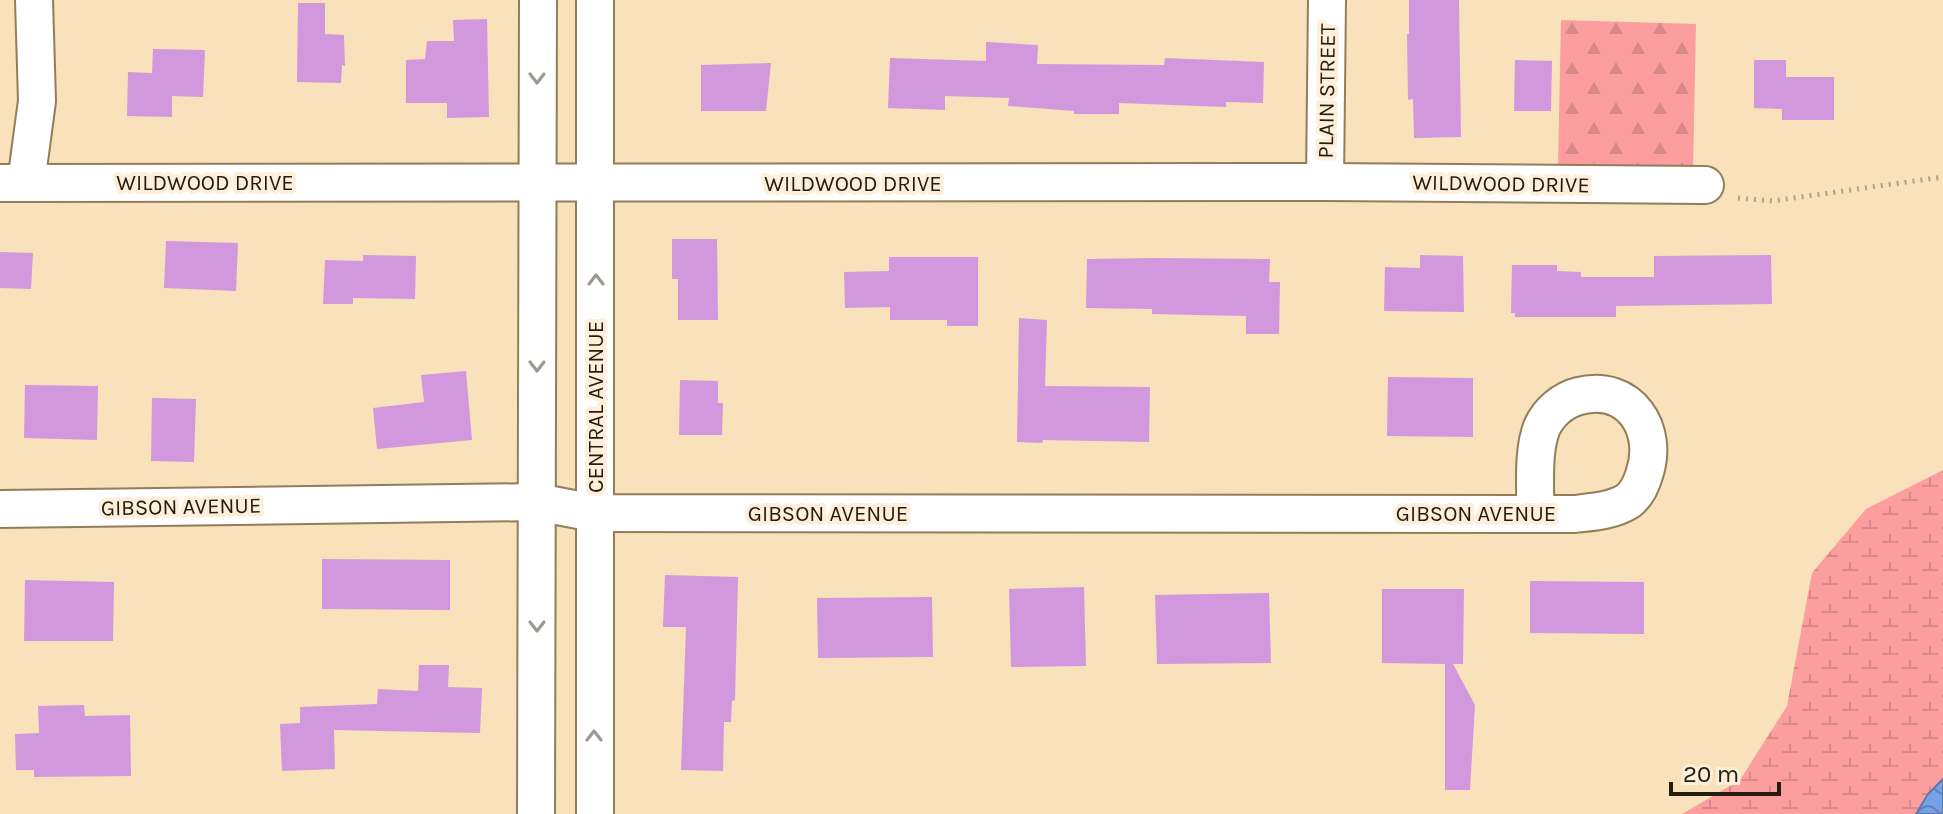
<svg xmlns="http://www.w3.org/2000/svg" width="1943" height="814" font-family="Karla,sans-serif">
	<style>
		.forest { fill: url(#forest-firs) }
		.wetland { fill: url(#wetland-marsh) }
		.water { fill: url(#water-waves); stroke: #5d79a7; stroke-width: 2 }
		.building { fill: #d198de }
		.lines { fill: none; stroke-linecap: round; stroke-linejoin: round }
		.minor-casing { stroke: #927d5a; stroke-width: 40 }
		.path { stroke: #b3a183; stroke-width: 5; stroke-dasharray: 2 6; stroke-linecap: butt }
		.minor { stroke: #fff; stroke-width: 36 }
		.oneway { stroke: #9c9992 }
		.labels { text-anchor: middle; stroke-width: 8; stroke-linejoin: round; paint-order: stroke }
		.street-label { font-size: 22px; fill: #241c0d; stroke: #fdefd9 }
	</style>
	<defs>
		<pattern id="forest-firs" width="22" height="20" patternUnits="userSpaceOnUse" patternTransform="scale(2)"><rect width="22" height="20" fill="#fc9e9e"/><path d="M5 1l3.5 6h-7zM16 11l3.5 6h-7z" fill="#d88887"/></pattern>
		<pattern id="wetland-marsh" width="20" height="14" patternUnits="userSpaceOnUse" patternTransform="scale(2)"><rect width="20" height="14" fill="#fc9e9e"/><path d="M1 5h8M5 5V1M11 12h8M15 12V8" fill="none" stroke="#d88887"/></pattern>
		<pattern id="water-waves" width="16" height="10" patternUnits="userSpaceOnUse" patternTransform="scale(2)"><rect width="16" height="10" fill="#75a1e9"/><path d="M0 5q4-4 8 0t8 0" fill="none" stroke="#6082bb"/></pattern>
	</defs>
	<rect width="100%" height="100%" fill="#f8e1bb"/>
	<!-- forest -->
	<polygon class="forest" points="1561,20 1696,24 1693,169 1558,165"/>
	<!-- wetland -->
	<polygon class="wetland" points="1943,470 1943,779 1928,794 1916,814 1682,814 1740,780 1787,706 1812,573 1866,509"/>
	<!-- water -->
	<polygon class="water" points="1943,779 1943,814 1916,814 1928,794"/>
	<!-- building -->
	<g class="building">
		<polygon points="1409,0 1459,0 1461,137 1414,138 1413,99 1408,100 1407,34 1409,34"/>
		<polygon points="298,3 325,3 325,34 344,35 345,66 342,65 341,83 297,82"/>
		<polygon points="487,19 489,117 447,118 447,103 406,103 406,60 425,59 427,41 454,41 453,20"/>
		<polygon points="986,42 1038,45 1037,64 1164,65 1165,58 1264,62 1263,103 1226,102 1226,107 1119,103 1119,114 1074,114 1074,111 1008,106 1009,98 945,96 945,110 888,108 890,58 986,61"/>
		<polygon points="153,49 205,50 203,97 172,96 172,117 127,116 128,72 152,73"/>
		<polygon points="1515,60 1552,61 1551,111 1514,111"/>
		<polygon points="1754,60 1786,60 1786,77 1834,77 1834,120 1782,120 1782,109 1754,108"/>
		<polygon points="771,63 766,111 701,111 701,65"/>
		<polygon points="672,239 717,239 718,320 678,320 678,279 672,279"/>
		<polygon points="166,241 238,243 236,291 164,288"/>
		<polygon points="0,252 33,253 31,289 0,288"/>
		<polygon points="363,255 416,256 415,299 353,298 353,304 323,304 325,260 363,261"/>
		<polygon points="1420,255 1463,256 1464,312 1384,311 1385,267 1420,268"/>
		<polygon points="1771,255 1772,304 1616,306 1616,317 1515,317 1515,313 1511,313 1512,265 1557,265 1557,271 1581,272 1581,277 1654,277 1654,256"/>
		<polygon points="889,257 978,257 978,326 947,326 947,320 890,320 890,307 845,308 844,272 889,271"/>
		<polygon points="1153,258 1270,259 1269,282 1280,282 1279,334 1246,334 1246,316 1152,314 1152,309 1086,308 1087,259"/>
		<polygon points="1019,318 1047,320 1045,386 1150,387 1149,442 1043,440 1042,443 1017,442"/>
		<polygon points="466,371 472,440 377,449 373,408 424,402 421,375"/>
		<polygon points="1388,377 1473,378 1473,437 1387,436"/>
		<polygon points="680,380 718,381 718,403 723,403 722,435 679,435"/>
		<polygon points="25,385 98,386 97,440 24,438"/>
		<polygon points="152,398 196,399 194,462 151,461"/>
		<polygon points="322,559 450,560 450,610 322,609"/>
		<polygon points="665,575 738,577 735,700 732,701 731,722 724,722 723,771 681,770 686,627 663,627"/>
		<polygon points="25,580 114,582 113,641 24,641"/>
		<polygon points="1530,581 1644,582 1644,634 1530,633"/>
		<polygon points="1084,587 1086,666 1011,667 1009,589"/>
		<polygon points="1382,589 1464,589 1463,664 1453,664 1475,705 1470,790 1445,790 1445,664 1382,663"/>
		<polygon points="1269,593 1271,663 1157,664 1155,595"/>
		<polygon points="932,597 933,657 818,658 817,598"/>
		<polygon points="419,665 449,665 448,687 482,688 480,733 334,730 335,769 282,771 280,724 300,723 300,707 377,704 378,689 418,691"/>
		<polygon points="84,705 85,716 130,715 131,776 34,777 34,770 16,770 15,734 39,733 38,706"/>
	</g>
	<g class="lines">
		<!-- minor casing -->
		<g class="minor-casing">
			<g id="minor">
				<polyline points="1325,182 1327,0"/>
				<polyline points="0,183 1325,182 1705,185"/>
				<polyline points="26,183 37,101 34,0"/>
				<path d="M 0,509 L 537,502 L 594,513 L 1574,514 C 1592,512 1612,511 1628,501 C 1636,495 1641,485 1644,475 C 1660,430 1630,383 1579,396 C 1563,400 1549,412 1542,427 C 1532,452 1536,487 1535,513"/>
				<polyline points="536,814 538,0"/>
				<polyline points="595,814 595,0"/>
			</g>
		</g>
		<!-- path -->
		<polyline class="path" points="1738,198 1772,201 1943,177"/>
		<!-- minor -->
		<use href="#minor" class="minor"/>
	</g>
	<!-- one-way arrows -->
	<defs><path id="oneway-chevron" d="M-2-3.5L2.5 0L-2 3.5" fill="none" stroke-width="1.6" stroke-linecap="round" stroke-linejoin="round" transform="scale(2)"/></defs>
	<g class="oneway">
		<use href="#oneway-chevron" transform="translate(537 78) rotate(90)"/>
		<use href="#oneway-chevron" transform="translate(596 280) rotate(-90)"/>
		<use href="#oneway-chevron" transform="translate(537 366) rotate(90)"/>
		<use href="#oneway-chevron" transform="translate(537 626) rotate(90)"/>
		<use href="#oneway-chevron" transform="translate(594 736) rotate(-90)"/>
	</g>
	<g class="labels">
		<!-- street labels -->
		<g class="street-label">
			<text transform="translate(1326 91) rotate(-89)" y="8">PLAIN STREET</text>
			<text x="205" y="190">WILDWOOD DRIVE</text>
			<text x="853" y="191">WILDWOOD DRIVE</text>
			<text transform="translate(1501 183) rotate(1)" y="8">WILDWOOD DRIVE</text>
			<text transform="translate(595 407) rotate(-90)" y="8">CENTRAL AVENUE</text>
			<text transform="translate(181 506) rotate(-1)" y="8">GIBSON AVENUE</text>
			<text x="828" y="521">GIBSON AVENUE</text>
			<text x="1476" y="521">GIBSON AVENUE</text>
		</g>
	</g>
	<!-- scale -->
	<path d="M1671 782v12h108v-12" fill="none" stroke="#241c0d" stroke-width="4"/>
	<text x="1683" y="782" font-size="24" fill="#241c0d" stroke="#fdefd9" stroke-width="6" paint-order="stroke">20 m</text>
</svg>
